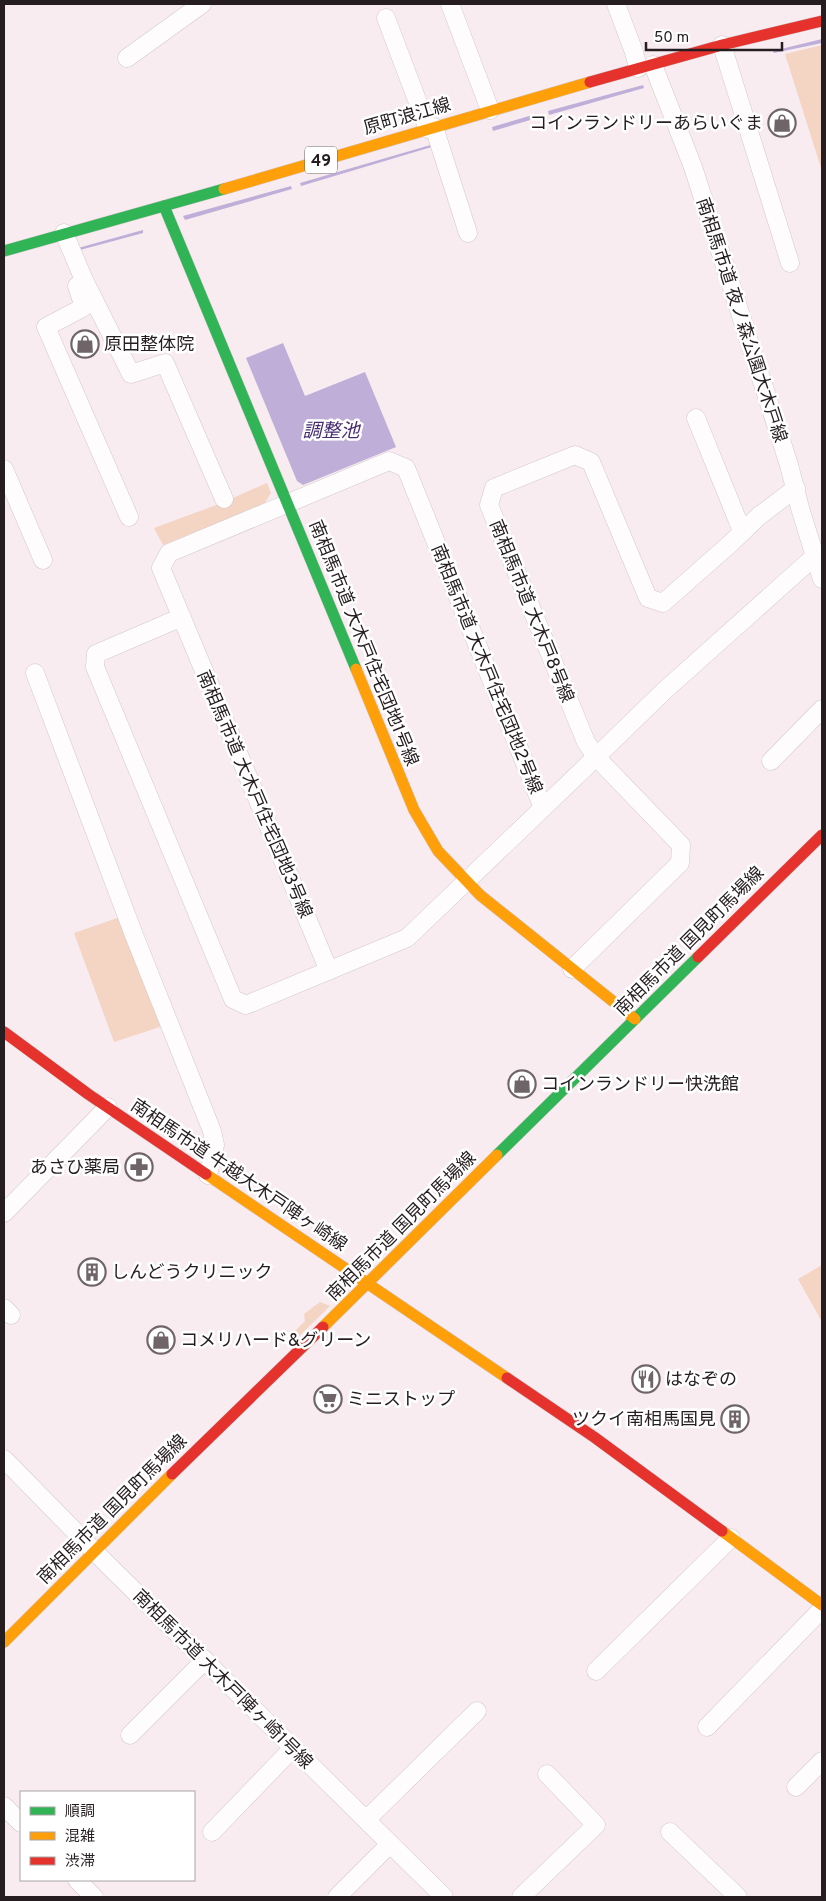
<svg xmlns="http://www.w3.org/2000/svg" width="826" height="1901" font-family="Overpass,'Noto Sans JP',sans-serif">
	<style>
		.green { fill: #f4d4c3 }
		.water { fill: #beaed8 }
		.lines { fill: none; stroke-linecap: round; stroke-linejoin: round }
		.street-casing { stroke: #d2c8cb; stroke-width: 19 }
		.fast-casing { stroke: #d2c8cb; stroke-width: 12 }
		.slow-casing { stroke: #d2c8cb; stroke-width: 12 }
		.jam-casing { stroke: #d2c8cb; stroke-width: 12 }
		.street { stroke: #fefcfd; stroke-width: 18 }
		.fast { stroke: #30b455; stroke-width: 11 }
		.slow { stroke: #ff9f0a; stroke-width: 11 }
		.jam { stroke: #e5322d; stroke-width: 11 }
		.labels { text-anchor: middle; stroke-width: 5; stroke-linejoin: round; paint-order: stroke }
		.shield { fill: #fff; stroke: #666162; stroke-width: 1 }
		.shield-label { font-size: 16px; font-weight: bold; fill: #251d1f }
		.street-label { font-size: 18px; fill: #251d1f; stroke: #fff }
		.poi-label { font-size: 18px; fill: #251d1f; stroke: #fff; text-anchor: start }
		.water-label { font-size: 19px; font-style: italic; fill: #472c72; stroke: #fff }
	</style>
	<rect width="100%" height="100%" fill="#f8ecf0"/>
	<!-- green -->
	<g class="green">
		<polygon points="822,45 822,171 785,54"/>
		<polygon points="267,483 271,493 264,504 163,545 154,528 219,504"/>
		<polygon points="123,916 166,1025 114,1042 74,933"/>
		<polygon points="822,1265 822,1322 798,1279"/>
		<polygon points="320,1302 330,1306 295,1340 289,1337 305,1321 304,1314"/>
	</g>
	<!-- water -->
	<g class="water">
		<polygon points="822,39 822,43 774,53 773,51"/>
		<polygon points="643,85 644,88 549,115 548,111"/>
		<polygon points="536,114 537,118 493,131 492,127"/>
		<polygon points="434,144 435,146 301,186 300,183"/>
		<polygon points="291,186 292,189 185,220 183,216"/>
		<polygon points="143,230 143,233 80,250 78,248"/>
		<polygon points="283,343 305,396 365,372 396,447 303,485 297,481 246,358"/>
	</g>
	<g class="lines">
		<!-- street casing -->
		<g class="street-casing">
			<g id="street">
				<polyline points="450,4 490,110"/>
				<polyline points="616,4 634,52 638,68"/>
				<polyline points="386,18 428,129"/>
				<polyline points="722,45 790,263"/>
				<polyline points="127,58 202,4"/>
				<polyline points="653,65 693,167 789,465 800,508 822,579"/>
				<polyline points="434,127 468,233"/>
				<polyline points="64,233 84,280 131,374 165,363 224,499"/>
				<polyline points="77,286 84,307 46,327 129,517"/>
				<polyline points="696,418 742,531"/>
				<polyline points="4,469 43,560"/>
				<polyline points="796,488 759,516 731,543 663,603 648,598 591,462 575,455 494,488 489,505 586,742 596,757 664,691 815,556"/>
				<polyline points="182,617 96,654 95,667 233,999 246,1005 407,938 543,808 406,468 389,461 169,553 161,568 174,599 329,971"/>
				<polyline points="35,673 134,935 212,1131 215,1145 208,1175"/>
				<polyline points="771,761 822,709"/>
				<polyline points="543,808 596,757 681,845 680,863 572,969"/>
				<polyline points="4,1213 108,1107"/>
				<polyline points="4,1308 11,1315"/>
				<polyline points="4,1459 105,1562 444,1897"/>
				<polyline points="596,1671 731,1538"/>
				<polyline points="707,1727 822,1609"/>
				<polyline points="130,1735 205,1660"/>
				<polyline points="796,1787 822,1761"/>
				<polyline points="4,1806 21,1823"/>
				<polyline points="366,1820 477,1711"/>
				<polyline points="212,1832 293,1748"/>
				<polyline points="670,1832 738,1897"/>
				<polyline points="77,1880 94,1897"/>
				<polyline points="337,1897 390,1844"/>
				<polyline points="521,1897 596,1825 547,1774"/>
			</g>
		</g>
		<!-- fast casing -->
		<g class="fast-casing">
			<g id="fast">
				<polyline points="164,206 356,669"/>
				<polyline points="4,251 224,189"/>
				<polyline points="497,1155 698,957"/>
			</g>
		</g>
		<!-- slow casing -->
		<g class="slow-casing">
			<g id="slow">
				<polyline points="224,189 590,82"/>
				<polyline points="356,669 414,810 438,851 480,895 635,1019"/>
				<polyline points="206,1174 507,1378"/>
				<polyline points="323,1327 497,1155"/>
				<polyline points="722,1531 822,1605"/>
				<polyline points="4,1642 172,1474"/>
			</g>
		</g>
		<!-- jam casing -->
		<g class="jam-casing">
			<g id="jam">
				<polyline points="590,82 722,45 822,21"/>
				<polyline points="698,957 822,835"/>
				<polyline points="4,1032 88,1094 206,1174"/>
				<polyline points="507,1378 594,1437 722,1531"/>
				<polyline points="172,1474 323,1327"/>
			</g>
		</g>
		<!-- street -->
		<use href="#street" class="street"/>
		<!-- fast -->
		<use href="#fast" class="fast"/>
		<!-- slow -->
		<use href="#slow" class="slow"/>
		<!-- jam -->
		<use href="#jam" class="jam"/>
	</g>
	<!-- icons -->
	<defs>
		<g id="shop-ring" transform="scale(1.4375)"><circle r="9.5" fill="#fff" stroke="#6f6568" stroke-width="1.5"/><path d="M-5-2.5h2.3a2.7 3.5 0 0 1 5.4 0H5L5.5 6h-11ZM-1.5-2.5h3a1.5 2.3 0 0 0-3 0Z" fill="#6f6568"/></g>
		<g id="pharmacy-ring" transform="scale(1.4375)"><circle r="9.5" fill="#fff" stroke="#6f6568" stroke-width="1.5"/><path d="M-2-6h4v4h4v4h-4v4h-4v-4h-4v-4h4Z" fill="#6f6568"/></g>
		<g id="building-ring" transform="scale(1.4375)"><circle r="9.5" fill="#fff" stroke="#6f6568" stroke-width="1.5"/><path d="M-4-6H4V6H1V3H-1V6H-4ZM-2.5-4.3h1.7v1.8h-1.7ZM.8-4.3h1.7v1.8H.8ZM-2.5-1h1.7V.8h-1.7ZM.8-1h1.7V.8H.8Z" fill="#6f6568"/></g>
		<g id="restaurant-ring" transform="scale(1.4375)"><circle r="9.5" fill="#fff" stroke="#6f6568" stroke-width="1.5"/><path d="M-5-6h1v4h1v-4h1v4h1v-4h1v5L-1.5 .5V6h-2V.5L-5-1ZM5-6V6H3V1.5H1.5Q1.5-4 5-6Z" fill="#6f6568"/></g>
		<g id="supermarket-ring" transform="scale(1.4375)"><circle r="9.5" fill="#fff" stroke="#6f6568" stroke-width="1.5"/><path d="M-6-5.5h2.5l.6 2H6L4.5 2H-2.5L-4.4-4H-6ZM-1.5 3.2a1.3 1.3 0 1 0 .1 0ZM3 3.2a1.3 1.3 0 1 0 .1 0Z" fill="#6f6568"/></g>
	</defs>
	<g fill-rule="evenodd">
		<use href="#shop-ring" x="782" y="123"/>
		<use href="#shop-ring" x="85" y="344"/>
		<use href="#shop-ring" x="522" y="1084"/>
		<use href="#pharmacy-ring" x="139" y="1167"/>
		<use href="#building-ring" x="92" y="1272"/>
		<use href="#shop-ring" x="161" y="1340"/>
		<use href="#restaurant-ring" x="646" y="1379"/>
		<use href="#supermarket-ring" x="328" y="1399"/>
		<use href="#building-ring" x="735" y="1419"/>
	</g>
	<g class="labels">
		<!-- shield labels -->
		<rect class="shield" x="305" y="146.5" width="32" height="27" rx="4"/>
		<g class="shield-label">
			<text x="321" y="166">49</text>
		</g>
		<!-- street labels -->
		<g class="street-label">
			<text transform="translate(407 116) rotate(-16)" y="6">原町浪江線</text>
			<text transform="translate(742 320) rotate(72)" y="6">南相馬市道 夜ノ森公園大木戸線</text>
			<text transform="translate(532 611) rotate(68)" y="6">南相馬市道 大木戸8号線</text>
			<text transform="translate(364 643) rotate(68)" y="6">南相馬市道 大木戸住宅団地1号線</text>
			<text transform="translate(487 669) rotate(68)" y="6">南相馬市道 大木戸住宅団地2号線</text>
			<text transform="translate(255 794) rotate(67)" y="6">南相馬市道 大木戸住宅団地3号線</text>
			<text transform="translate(689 941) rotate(-45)" y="6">南相馬市道 国見町馬場線</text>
			<text transform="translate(239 1175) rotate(34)" y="6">南相馬市道 牛越大木戸陣ヶ崎線</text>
			<text transform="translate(401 1226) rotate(-45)" y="6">南相馬市道 国見町馬場線</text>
			<text transform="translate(112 1509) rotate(-45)" y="6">南相馬市道 国見町馬場線</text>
			<text transform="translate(223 1679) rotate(45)" y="6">南相馬市道 大木戸陣ヶ崎1号線</text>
		</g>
		<!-- poi labels -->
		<g class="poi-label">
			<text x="763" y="129" text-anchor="end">コインランドリーあらいぐま</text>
			<text x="104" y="350">原田整体院</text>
			<text x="541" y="1090">コインランドリー快洗館</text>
			<text x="120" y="1173" text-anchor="end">あさひ薬局</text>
			<text x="111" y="1278">しんどうクリニック</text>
			<text x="180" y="1346">コメリハード&amp;グリーン</text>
			<text x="665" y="1385">はなぞの</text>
			<text x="347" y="1405">ミニストップ</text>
			<text x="716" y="1425" text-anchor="end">ツクイ南相馬国見</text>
		</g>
		<!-- water labels -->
		<g class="water-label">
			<text x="331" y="437">調整池</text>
		</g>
	</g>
	<!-- border -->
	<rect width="826" height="1901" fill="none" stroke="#251d1f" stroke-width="10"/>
	<!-- legend -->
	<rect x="20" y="1791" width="175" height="90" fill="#ffffff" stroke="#a8a5a5"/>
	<rect x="30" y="1807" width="25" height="8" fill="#30b455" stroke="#a8a5a5"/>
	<text x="65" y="1816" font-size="15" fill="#251d1f">順調</text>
	<rect x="30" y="1832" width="25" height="8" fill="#ff9f0a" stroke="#a8a5a5"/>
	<text x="65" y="1841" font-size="15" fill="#251d1f">混雑</text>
	<rect x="30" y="1857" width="25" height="8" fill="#e5322d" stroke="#a8a5a5"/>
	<text x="65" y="1866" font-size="15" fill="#251d1f">渋滞</text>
	<!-- scale -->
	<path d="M646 42v8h136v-8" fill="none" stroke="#251d1f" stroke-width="2.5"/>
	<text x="654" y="42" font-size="15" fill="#251d1f" stroke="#ffffff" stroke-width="4" paint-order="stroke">50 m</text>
</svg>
